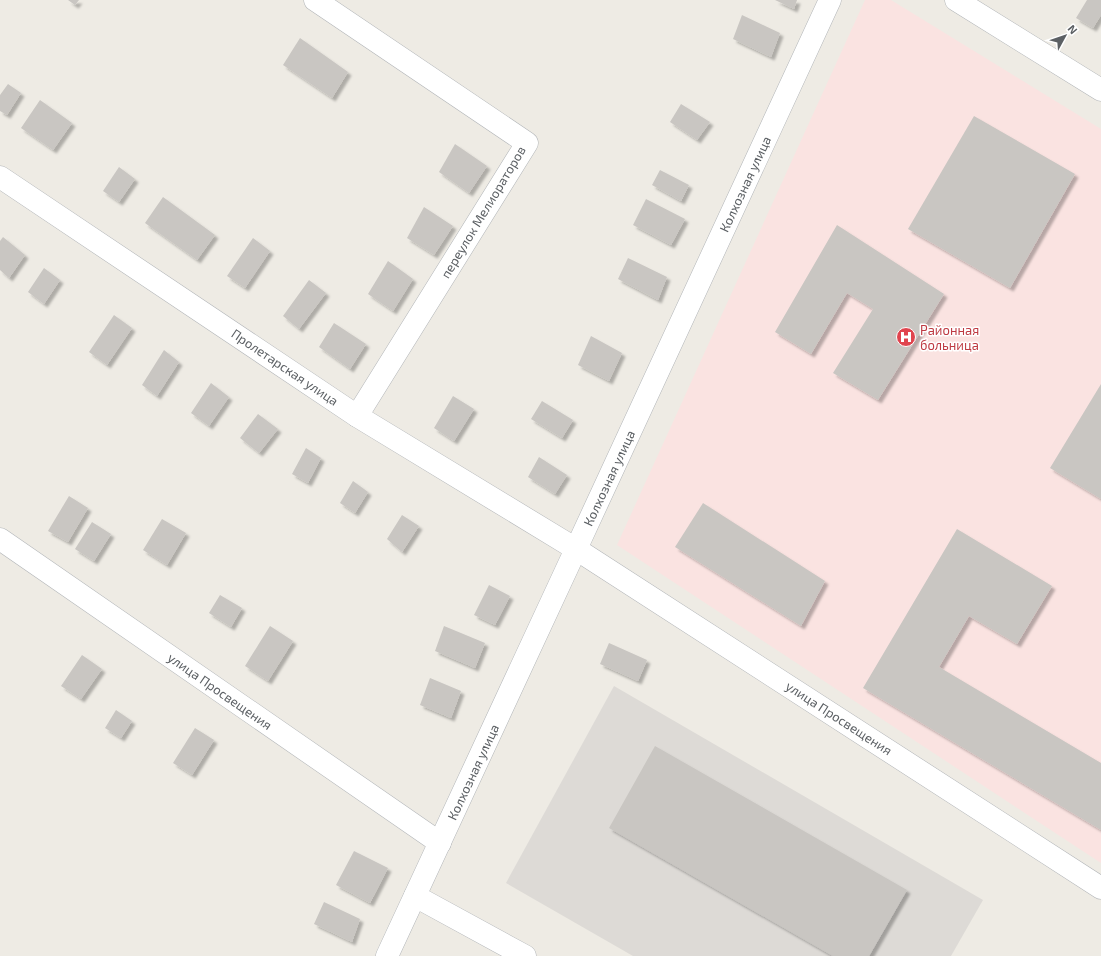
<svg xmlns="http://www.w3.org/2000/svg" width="1101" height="956" font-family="'Exo 2',sans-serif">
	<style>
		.industrial { fill: #dddad6 }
		.medical { fill: #fae3e1 }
		.building { fill: #c9c6c2; filter: url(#shadow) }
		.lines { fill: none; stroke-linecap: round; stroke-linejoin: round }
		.minor-casing { stroke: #b2b5b8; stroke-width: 23 }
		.minor { stroke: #fff; stroke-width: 22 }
		.labels { text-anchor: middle; stroke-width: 3; stroke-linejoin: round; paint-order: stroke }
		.street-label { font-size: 13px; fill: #5c6064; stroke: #fff }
		.health-label { font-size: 13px; fill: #be3a42; stroke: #fff; text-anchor: start }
	</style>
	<defs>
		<filter id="shadow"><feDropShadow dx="3.5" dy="3.5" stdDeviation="1" flood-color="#0004"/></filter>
	</defs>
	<rect width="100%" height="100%" fill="#eeebe4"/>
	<!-- industrial -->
	<polygon class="industrial" points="614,686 983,900 951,956 633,956 506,883"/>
	<!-- medical -->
	<polygon class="medical" points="865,0 891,0 1101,129 1101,863 617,545"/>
	<!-- building -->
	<g class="building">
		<polygon points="68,0 79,0 75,5"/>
		<polygon points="775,0 797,0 794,9"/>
		<polygon points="1087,0 1101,0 1101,15 1093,28 1076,18"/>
		<polygon points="742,15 780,33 771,57 733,39"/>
		<polygon points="300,38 348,72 332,98 283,65"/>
		<polygon points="8,84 21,93 7,115 0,111 0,95"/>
		<polygon points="40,100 72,123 53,150 21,128"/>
		<polygon points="681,104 710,122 697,140 670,122"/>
		<polygon points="974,116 1075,174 1010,288 908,229"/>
		<polygon points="455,144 487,166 469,193 439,172"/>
		<polygon points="119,167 135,179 119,202 103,191"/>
		<polygon points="660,170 689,185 681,201 652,185"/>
		<polygon points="163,197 215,235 197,260 145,223"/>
		<polygon points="646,199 685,219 671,245 633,225"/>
		<polygon points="424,207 453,226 434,255 407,238"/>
		<polygon points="837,225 944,294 878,400 833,373 873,309 847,293 811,354 775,332"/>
		<polygon points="3,237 25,255 9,278 0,270 0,241"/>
		<polygon points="253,238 270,251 245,288 227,276"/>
		<polygon points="628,258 667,277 658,300 618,279"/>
		<polygon points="388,261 413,279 393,311 368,294"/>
		<polygon points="44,268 60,280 44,304 28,292"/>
		<polygon points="309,280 326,293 299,329 283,316"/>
		<polygon points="114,315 132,328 107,365 89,352"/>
		<polygon points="334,323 366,344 350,369 319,347"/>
		<polygon points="591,336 622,353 609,381 578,365"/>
		<polygon points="164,350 179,362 157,396 142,385"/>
		<polygon points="211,383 229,397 209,426 191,413"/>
		<polygon points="1101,384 1101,499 1050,468"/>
		<polygon points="453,396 474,409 454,441 434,428"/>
		<polygon points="542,401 573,420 562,438 531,419"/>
		<polygon points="258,414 278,429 259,453 240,438"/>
		<polygon points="306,448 321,458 308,483 292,474"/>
		<polygon points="539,457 567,475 555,494 528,477"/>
		<polygon points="353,481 368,492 355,513 340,503"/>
		<polygon points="69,496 88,508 68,542 48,531"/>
		<polygon points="703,503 825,581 801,626 675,547"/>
		<polygon points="402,515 419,526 402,552 387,539"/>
		<polygon points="162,519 186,533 167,565 143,550"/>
		<polygon points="92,522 111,534 94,561 75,549"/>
		<polygon points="957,529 1052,586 1017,644 969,616 939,667 1101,763 1101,830 863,688"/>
		<polygon points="489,585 510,596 495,625 474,615"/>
		<polygon points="220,595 242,608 231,627 209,613"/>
		<polygon points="270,626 293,641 268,681 245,666"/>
		<polygon points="444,626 485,643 475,668 435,651"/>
		<polygon points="609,643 647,660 638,681 600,664"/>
		<polygon points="82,655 102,669 81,699 61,686"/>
		<polygon points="430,678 461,691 451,718 420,705"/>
		<polygon points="116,710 132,721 121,738 105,728"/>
		<polygon points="195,728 214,740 192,775 173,763"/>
		<polygon points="655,746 907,890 869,956 833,956 609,828"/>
		<polygon points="354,851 388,868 370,903 336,885"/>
		<polygon points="324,902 360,919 352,942 314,924"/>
	</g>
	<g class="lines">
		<!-- minor casing -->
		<g class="minor-casing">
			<g id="minor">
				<polyline points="315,0 527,143 357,416"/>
				<polyline points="956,0 1101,90"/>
				<polyline points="0,177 357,416 576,549 1101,888"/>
				<polyline points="0,539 440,843"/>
				<polyline points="415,896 525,956"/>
				<polyline points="387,956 576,549 830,0"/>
			</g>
		</g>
		<!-- minor -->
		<use href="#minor" class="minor"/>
	</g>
	<!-- icons -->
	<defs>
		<g id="hospital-disc" transform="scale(1)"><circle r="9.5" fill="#e0444e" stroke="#fff"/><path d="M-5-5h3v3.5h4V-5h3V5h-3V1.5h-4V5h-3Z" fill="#fff"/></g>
	</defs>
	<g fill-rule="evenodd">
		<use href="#hospital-disc" x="906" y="337"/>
	</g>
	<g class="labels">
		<!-- street labels -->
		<g class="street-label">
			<text transform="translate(745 184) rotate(-65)" y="5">Колхозная улица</text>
			<text transform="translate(483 212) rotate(-59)" y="5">переулок Мелиораторов</text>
			<text transform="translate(285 367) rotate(34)" y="5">Пролетарская улица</text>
			<text transform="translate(609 478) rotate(-65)" y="5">Колхозная улица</text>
			<text transform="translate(220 691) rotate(35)" y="5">улица Просвещения</text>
			<text transform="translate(839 718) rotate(33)" y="5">улица Просвещения</text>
			<text transform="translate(473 772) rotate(-65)" y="5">Колхозная улица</text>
		</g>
		<!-- health labels -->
		<g class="health-label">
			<text x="920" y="335">Районная<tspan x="920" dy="15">больница</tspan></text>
		</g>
	</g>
	<!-- north arrow -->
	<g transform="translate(1065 36) rotate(50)" stroke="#ffffff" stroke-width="3" paint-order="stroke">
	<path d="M0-3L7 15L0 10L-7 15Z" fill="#5c6064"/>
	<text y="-6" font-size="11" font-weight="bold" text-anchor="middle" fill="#5c6064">N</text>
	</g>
</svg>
